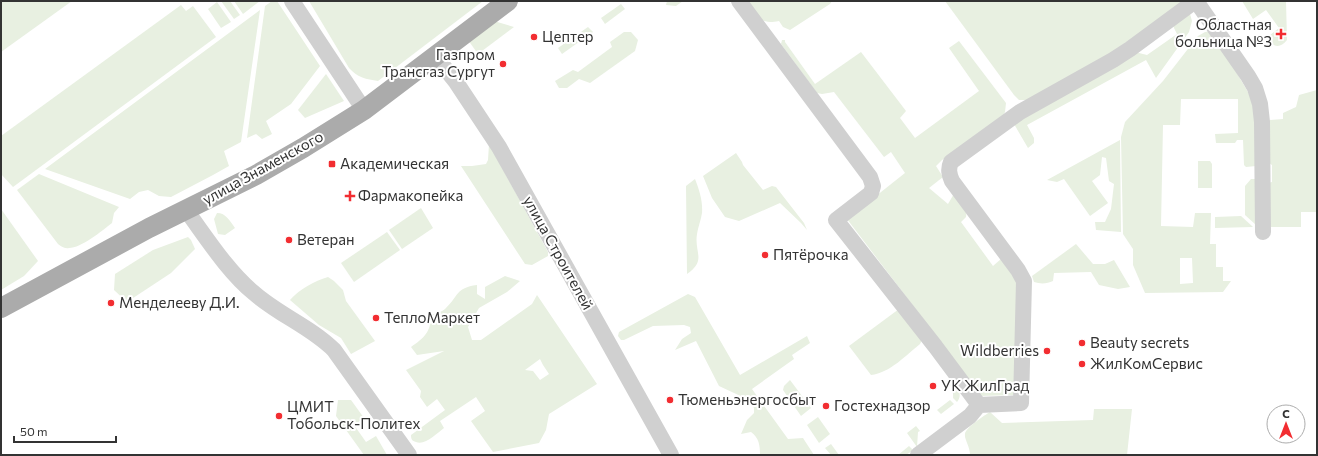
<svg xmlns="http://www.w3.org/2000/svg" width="1318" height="456" font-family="Commissioner,sans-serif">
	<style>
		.green { fill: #e8f0e1; fill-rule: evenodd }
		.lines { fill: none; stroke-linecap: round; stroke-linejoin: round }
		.minor { stroke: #d0d0d0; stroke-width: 16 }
		.major { stroke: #ababab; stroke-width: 20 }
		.poi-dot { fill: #f22d31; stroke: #fff; stroke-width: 1.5 }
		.labels { text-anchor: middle; stroke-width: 4; stroke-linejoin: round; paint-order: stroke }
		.poi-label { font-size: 15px; fill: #333; stroke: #fff; text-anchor: start }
		.street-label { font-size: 15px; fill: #333; stroke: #fff }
	</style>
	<rect width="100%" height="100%" fill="#fff"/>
	<!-- green -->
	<g class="green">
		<polygon points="1,1 72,1 1,52"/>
		<polygon points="221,1 230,1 240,15 234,19"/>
		<polygon points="234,1 260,1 243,14"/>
		<polygon points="272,1 277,1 320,66 291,104 266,121 272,134 262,139 256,134 247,138 265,6"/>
		<path d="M 309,1 L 483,1 L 378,81 C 366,79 358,78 349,68 Z"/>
		<polygon points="667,1 683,1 676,6 666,5"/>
		<path d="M 747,1 L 832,1 L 830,4 L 790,30 L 783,27 L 779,21 C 758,25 758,16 747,1 Z"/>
		<polygon points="945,1 1181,1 1176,8 1117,52 1029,100 1019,100 1014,95"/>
		<path d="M 1242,1 L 1286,1 L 1287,40 C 1279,50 1273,46 1266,38 L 1279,28 L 1266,10 L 1253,19 Z"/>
		<polygon points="217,2 231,22 221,28 208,9"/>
		<polygon points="621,4 625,9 605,24 601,18"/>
		<polygon points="181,5 186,11 193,6 216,37 13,187 1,174 1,136"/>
		<polygon points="260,10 241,142 224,151 229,166 213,175 171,197 159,196 148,190 139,192 130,199 45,169"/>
		<polygon points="1190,14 1192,21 1189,32 1156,78 1146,60 1027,125 1034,138 1034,143 1028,148 1014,124 1135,52 1147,55 1177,34 1174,28 1173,23"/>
		<polygon points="494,21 514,27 478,54 468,40"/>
		<polygon points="588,27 593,32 562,54 558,48"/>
		<path d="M 1212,31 L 1255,104 L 1256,166 L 1246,167 L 1244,165 L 1243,140 L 1237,140 L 1235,143 L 1216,143 L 1215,134 L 1238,133 L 1238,99 L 1181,99 L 1180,125 L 1163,125 L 1161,226 L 1193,227 L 1195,213 L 1211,213 L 1210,244 L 1216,244 L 1216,267 L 1223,267 L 1223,281 L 1231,281 L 1223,292 L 1145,293 L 1133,265 L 1133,249 L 1123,234 L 1121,137 L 1125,122 L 1163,81 L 1198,36 L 1205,32 ZM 1180,258 L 1192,258 L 1193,283 L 1180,284 Z"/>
		<polygon points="624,32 631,32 638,40 635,51 590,83 579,79 567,88 559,88 555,81 573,70 578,72 612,47 610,42"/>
		<polygon points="782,40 785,40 785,42 815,84 861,52 906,111 900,118 915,138 979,91 949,48 959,41 1006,103 1005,112 1001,120 942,160 936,166 943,177 929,188 948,204 955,192 967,209 966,217 961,222 993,266 1001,259 1018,281 1016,395 979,396 943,345 847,219 905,173 891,152 884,157 834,92 822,94 817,93 781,44"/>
		<polygon points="326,74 344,101 305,118 298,110"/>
		<polygon points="1317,90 1317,212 1301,212 1301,227 1271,227 1268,224 1268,183 1272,182 1272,165 1269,163 1269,120 1283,119 1283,113 1296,107 1299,95"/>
		<polygon points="1120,140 1121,232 1096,230 1095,222 1105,222 1111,209 1114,184 1109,181 1106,158 1102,157 1100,175 1092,181 1108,203 1090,216 1064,179 1057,182 1047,180"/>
		<polygon points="489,144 548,252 548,256 532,265 525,264 461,166 472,166 486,164 488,160"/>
		<polygon points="736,153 742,162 743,165 763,190 772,186 776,187 804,223 807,230 801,223 780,203 739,221 725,217 712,198 703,176"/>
		<polygon points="1198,161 1210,161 1212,164 1212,188 1198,188"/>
		<path d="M 39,174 L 119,207 L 114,213 L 112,223 C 102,231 81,248 69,248 C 64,249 61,246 58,244 L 17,190 Z"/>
		<path d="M 695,179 C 699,189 703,201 702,213 C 701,220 698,227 697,234 C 694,253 707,260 687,274 L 686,186 Z"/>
		<polygon points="1251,179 1256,179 1256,225 1245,215 1245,186"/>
		<polygon points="421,208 433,228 402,249 389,230"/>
		<polygon points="1,209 38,261 24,276 1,290"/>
		<path d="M 217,213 C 226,213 230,221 235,228 L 225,235 L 218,234 L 214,219 Z"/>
		<polygon points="1241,216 1253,227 1215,228 1215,217"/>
		<polygon points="387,232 400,250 354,282 341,263"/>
		<polygon points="188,237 191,240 195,249 171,273 127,302 114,290 115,274 153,250"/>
		<path d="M 1076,244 L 1093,264 L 1105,264 L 1114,260 L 1130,287 L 1118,289 L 1099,285 L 1091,272 L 1054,273 L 1053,281 C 1047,284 1040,284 1034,282 L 1032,276 Z"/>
		<path d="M 505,276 L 520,281 L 507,292 L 479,308 L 468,327 L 472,340 L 481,340 L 532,304 L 537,295 L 597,384 L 549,414 L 546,430 L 539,443 L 493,452 L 471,421 L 485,411 L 476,397 L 440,421 L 444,428 C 437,433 425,446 416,442 C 412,441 411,439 411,435 L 445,410 L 437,399 L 427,407 L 420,397 L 421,391 L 406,370 L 444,351 L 417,355 L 411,347 C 424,338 431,332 431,315 C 435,313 442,312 445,309 C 459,296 455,288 477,285 L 477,294 L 485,299 L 485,287 ZM 540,359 L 543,365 L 549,374 L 540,380 L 533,371 L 525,370 Z"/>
		<path d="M 328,277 L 334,281 L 343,290 L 346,301 L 375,341 L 351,354 L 341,338 L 319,325 L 290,300 C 300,289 314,281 328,277 Z"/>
		<path d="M 688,294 L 695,297 L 740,375 L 807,336 L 810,343 L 792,355 L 794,359 L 752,389 L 788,439 L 803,438 L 814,455 L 760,455 C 760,445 759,438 751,432 L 741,434 L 747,420 L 754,413 L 754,408 L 749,400 L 719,386 L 696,341 L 675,350 L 682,339 L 691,333 L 690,327 L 684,325 L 653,326 L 624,340 L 621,340 L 618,336 L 619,332 Z"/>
		<path d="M 899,309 L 922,340 L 920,344 C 906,355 890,373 871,375 L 849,346 Z"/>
		<polygon points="790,380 811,408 801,416 783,390 784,386"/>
		<path d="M 951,380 C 956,387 964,394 957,402 L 953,398 L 953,390 L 948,382 Z"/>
		<polygon points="338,400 351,400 364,418 354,425 366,442 376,436 387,455 364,455 336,416"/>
		<polygon points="950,400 954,404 941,414 937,410"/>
		<path d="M 1094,409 L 1132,409 L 1127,455 L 970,455 C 970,446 964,439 965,434 C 965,428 985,415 990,412 L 1002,423 L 1093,420 Z"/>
		<polygon points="818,417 830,434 819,443 807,425"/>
		<polygon points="916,426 920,431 918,432 917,447 907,433"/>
		<polygon points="831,444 839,455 831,455 825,448"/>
		<polygon points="909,446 912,449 912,451 906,455 898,455"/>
	</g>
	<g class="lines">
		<!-- minor -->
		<g class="minor">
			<polyline points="292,1 364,110"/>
			<polyline points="739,1 870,177 873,186 871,193 836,220 935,346 979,405"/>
			<polyline points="1196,1 1248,76 1255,88 1260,104 1262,122 1263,232"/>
			<polyline points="436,57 456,82 499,147 671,455"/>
			<path d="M 186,210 C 206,237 228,272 254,293 C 279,315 311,327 334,350 L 409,455"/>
			<path d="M 918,455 L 970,416 L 979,405 L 1021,403 L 1024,281 L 1018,270 L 952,181 C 949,174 948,169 951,162 L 1020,112 L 1113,60 L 1130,49 L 1195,1"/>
		</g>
		<!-- major -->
		<polyline class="major" points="1,308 149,228 256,175 303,148 364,110 508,1"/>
	</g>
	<!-- markers -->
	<g class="poi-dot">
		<path d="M1279 28h4v4h4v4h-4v4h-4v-4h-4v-4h4z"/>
		<circle cx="534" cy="37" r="4"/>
		<circle cx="503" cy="64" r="4"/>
		<rect x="328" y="160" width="8" height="8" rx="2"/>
		<path d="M348 190h4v4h4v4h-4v4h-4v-4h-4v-4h4z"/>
		<circle cx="289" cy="240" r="4"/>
		<circle cx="765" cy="255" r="4"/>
		<circle cx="111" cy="303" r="4"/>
		<circle cx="376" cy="318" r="4"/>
		<circle cx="1082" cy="343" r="4"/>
		<circle cx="1047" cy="351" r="4"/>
		<circle cx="1082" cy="364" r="4"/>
		<circle cx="933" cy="386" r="4"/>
		<circle cx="670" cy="400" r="4"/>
		<circle cx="826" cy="406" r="4"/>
		<circle cx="279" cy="416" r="4"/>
	</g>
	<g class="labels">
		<!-- poi labels -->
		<g class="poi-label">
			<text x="1272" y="30" text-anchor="end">Областная<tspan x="1272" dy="17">больница №3</tspan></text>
			<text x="542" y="42">Цептер</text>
			<text x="495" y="60" text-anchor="end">Газпром<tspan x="495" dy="17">Трансгаз Сургут</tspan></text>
			<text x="340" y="169">Академическая</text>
			<text x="358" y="201">Фармакопейка</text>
			<text x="297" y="245">Ветеран</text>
			<text x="773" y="260">Пятёрочка</text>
			<text x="119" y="308">Менделееву Д.И.</text>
			<text x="384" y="323">ТеплоМаркет</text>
			<text x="1090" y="348">Beauty secrets</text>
			<text x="1039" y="356" text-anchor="end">Wildberries</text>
			<text x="1090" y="369">ЖилКомСервис</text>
			<text x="941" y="391">УК ЖилГрад</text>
			<text x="678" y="405">Тюменьэнергосбыт</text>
			<text x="834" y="411">Гостехнадзор</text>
			<text x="287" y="412">ЦМИТ<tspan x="287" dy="17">Тобольск-Политех</tspan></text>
		</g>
		<!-- street labels -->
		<g class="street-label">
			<text transform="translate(263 168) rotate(-29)" y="5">улица Знаменского</text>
			<text transform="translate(558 253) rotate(61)" y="5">улица Строителей</text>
		</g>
	</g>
	<!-- border -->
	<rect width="1318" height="456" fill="none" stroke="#333333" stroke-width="4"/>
	<!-- north arrow -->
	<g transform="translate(1286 424)"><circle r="19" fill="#ffffff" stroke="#adadad"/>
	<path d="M0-3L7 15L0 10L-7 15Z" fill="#f22d31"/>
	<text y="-6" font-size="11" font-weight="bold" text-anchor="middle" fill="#333333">С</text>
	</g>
	<!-- scale -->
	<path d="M14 436v6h102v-6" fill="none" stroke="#333333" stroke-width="2"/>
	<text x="20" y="436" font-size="12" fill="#333333" stroke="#ffffff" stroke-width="3" paint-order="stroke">50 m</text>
</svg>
